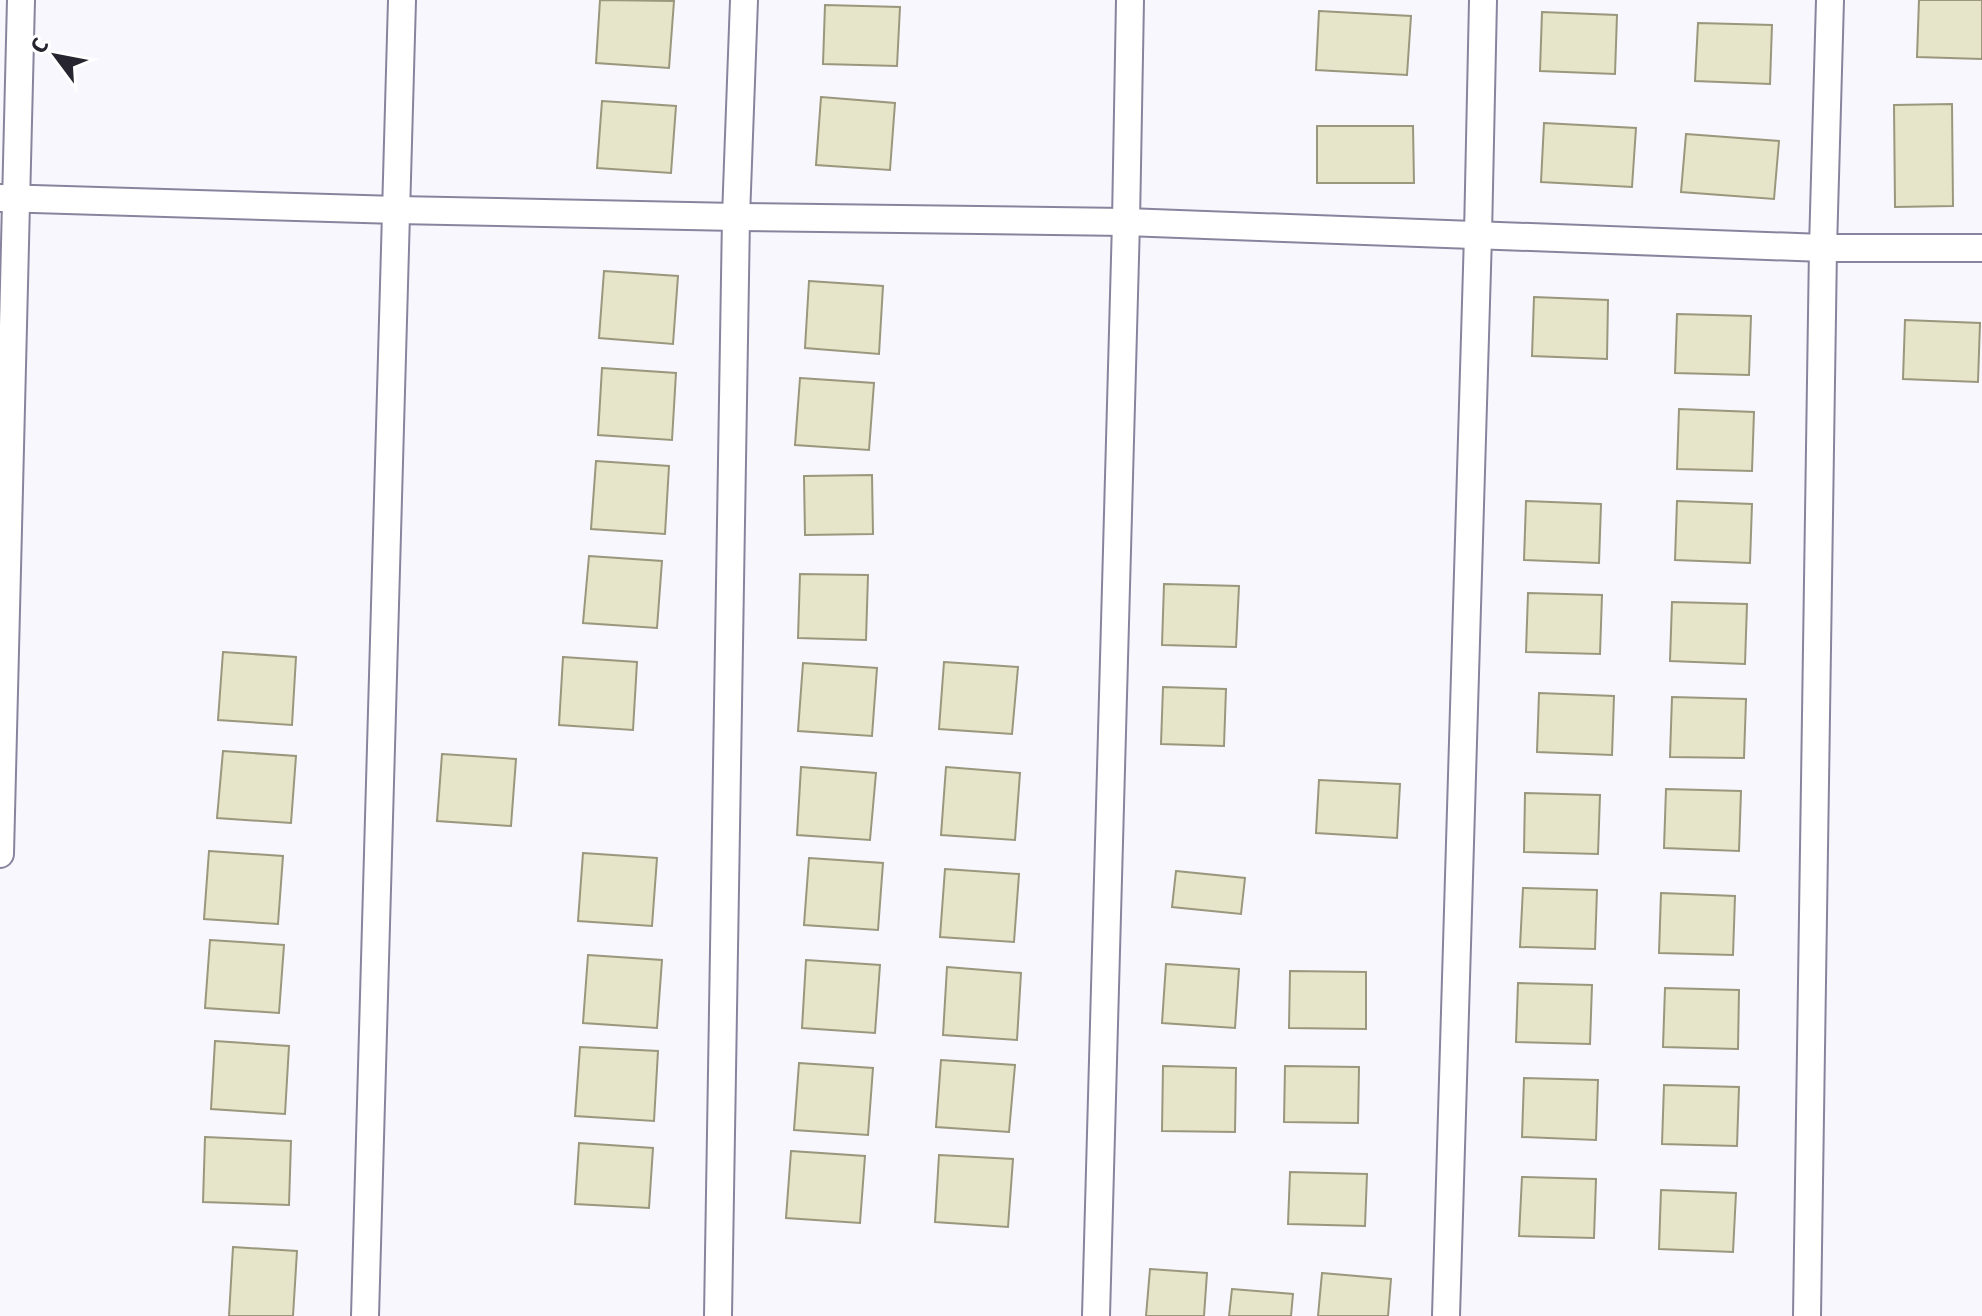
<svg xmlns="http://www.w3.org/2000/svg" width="1982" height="1316" font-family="'Fira Sans',sans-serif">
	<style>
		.building { fill: #e7e5c9; stroke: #9a977d; stroke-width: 2 }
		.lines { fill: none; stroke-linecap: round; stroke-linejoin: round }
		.minor-casing { stroke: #88849d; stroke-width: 30 }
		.minor { stroke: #fff; stroke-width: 26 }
	</style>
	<rect width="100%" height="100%" fill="#f8f7fd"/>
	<!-- building -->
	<g class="building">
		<polygon points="600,0 674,1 669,68 596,63"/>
		<polygon points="1919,0 1982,0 1982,59 1917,57"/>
		<polygon points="825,5 900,7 897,66 823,64"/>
		<polygon points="1319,11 1411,16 1407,75 1316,70"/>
		<polygon points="1542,12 1617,15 1615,74 1540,71"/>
		<polygon points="1698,23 1772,25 1770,84 1695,81"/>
		<polygon points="821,97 895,103 890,170 816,165"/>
		<polygon points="602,101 676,106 671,173 597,168"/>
		<polygon points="1952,104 1953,206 1895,207 1894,105"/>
		<polygon points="1544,123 1636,128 1632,187 1541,182"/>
		<polygon points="1317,126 1413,126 1414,183 1317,183"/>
		<polygon points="1686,134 1779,141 1774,199 1681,192"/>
		<polygon points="604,271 678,276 673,344 599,338"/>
		<polygon points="809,281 883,286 879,354 805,348"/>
		<polygon points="1534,297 1608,300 1607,359 1532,356"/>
		<polygon points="1677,314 1751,316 1749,375 1675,373"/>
		<polygon points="1905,320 1980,323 1978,382 1903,379"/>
		<polygon points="602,368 676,373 672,440 598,435"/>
		<polygon points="800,378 874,383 869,450 795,445"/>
		<polygon points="1679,409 1754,412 1752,471 1677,469"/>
		<polygon points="596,461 669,466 665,534 591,529"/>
		<polygon points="872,475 873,534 805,535 804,476"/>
		<polygon points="1526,501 1601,504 1599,563 1524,560"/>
		<polygon points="1677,501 1752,504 1750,563 1675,560"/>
		<polygon points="589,556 662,561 657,628 583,623"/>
		<polygon points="800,574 868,575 866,640 798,638"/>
		<polygon points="1164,584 1239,586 1236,647 1162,645"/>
		<polygon points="1528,593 1602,595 1600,654 1526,652"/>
		<polygon points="1672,602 1747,604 1745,664 1670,661"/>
		<polygon points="223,652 296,657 292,725 218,720"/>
		<polygon points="563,657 637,662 633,730 559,725"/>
		<polygon points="944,662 1018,667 1012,734 939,729"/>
		<polygon points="803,663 877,668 872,736 798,731"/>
		<polygon points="1163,687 1226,689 1224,746 1161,744"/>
		<polygon points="1539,693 1614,696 1612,755 1537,752"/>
		<polygon points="1672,697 1746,699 1744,758 1670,757"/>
		<polygon points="223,751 296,756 291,823 217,818"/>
		<polygon points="442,754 516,759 511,826 437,821"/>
		<polygon points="801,767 876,773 870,840 797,835"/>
		<polygon points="946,767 1020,773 1015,840 941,835"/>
		<polygon points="1319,780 1400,784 1397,838 1316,833"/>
		<polygon points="1666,789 1741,791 1739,851 1664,848"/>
		<polygon points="1525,793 1600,795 1598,854 1524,852"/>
		<polygon points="209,851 283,856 278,924 204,919"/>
		<polygon points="583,853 657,858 652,926 578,921"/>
		<polygon points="809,858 883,863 878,930 804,925"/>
		<polygon points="945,869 1019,874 1014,942 940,937"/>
		<polygon points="1176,871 1245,878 1241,914 1172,907"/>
		<polygon points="1523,888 1597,890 1595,949 1520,947"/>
		<polygon points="1661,893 1735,896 1733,955 1659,953"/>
		<polygon points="210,940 284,945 279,1013 205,1008"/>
		<polygon points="588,955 662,960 657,1028 583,1023"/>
		<polygon points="806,960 880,965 875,1033 802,1028"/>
		<polygon points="1166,964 1239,969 1235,1028 1162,1023"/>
		<polygon points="947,967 1021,973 1017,1040 943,1035"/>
		<polygon points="1290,971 1366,972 1366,1029 1289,1028"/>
		<polygon points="1518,983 1592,985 1590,1044 1516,1042"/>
		<polygon points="1665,988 1739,990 1738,1049 1663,1047"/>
		<polygon points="215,1041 289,1046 285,1114 211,1109"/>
		<polygon points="580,1047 658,1051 654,1121 575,1116"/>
		<polygon points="941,1060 1015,1065 1009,1132 936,1127"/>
		<polygon points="799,1063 873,1068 868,1135 794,1130"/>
		<polygon points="1163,1066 1236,1068 1235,1132 1162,1131"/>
		<polygon points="1285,1066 1359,1067 1358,1123 1284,1122"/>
		<polygon points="1524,1078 1598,1080 1596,1140 1522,1137"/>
		<polygon points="1664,1085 1739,1087 1737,1146 1662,1144"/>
		<polygon points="205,1137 291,1141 289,1205 203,1202"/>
		<polygon points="579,1143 653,1148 649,1208 575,1204"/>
		<polygon points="791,1151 865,1156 860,1223 786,1218"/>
		<polygon points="939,1155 1013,1159 1008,1227 935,1222"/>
		<polygon points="1290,1172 1367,1174 1365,1226 1288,1224"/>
		<polygon points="1522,1177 1596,1179 1594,1238 1519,1236"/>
		<polygon points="1661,1190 1736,1193 1733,1252 1659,1249"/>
		<polygon points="233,1247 297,1251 293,1316 229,1316"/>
		<polygon points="1150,1269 1207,1273 1204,1316 1146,1316"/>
		<polygon points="1322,1273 1391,1279 1388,1316 1318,1316"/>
		<polygon points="1232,1289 1293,1294 1291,1316 1229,1316"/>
	</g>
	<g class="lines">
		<!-- minor casing -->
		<g class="minor-casing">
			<g id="minor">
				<polyline points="0,198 397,210 736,217 1126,222 1823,248 1982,248"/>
				<polyline points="0,854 21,0"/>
				<polyline points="365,1316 402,0"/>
				<polyline points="718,1316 736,217 744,0"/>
				<polyline points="1096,1316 1126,222 1130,0"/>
				<polyline points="1446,1316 1478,235 1483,0"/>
				<polyline points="1807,1316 1823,248 1830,0"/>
			</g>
		</g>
		<!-- minor -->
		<use href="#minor" class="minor"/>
	</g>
	<!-- north arrow -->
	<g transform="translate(56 56) rotate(302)" stroke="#ffffff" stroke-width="6" paint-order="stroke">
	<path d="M0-6L14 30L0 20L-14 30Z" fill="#27252f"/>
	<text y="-12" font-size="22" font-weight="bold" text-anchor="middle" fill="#27252f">С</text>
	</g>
</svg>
